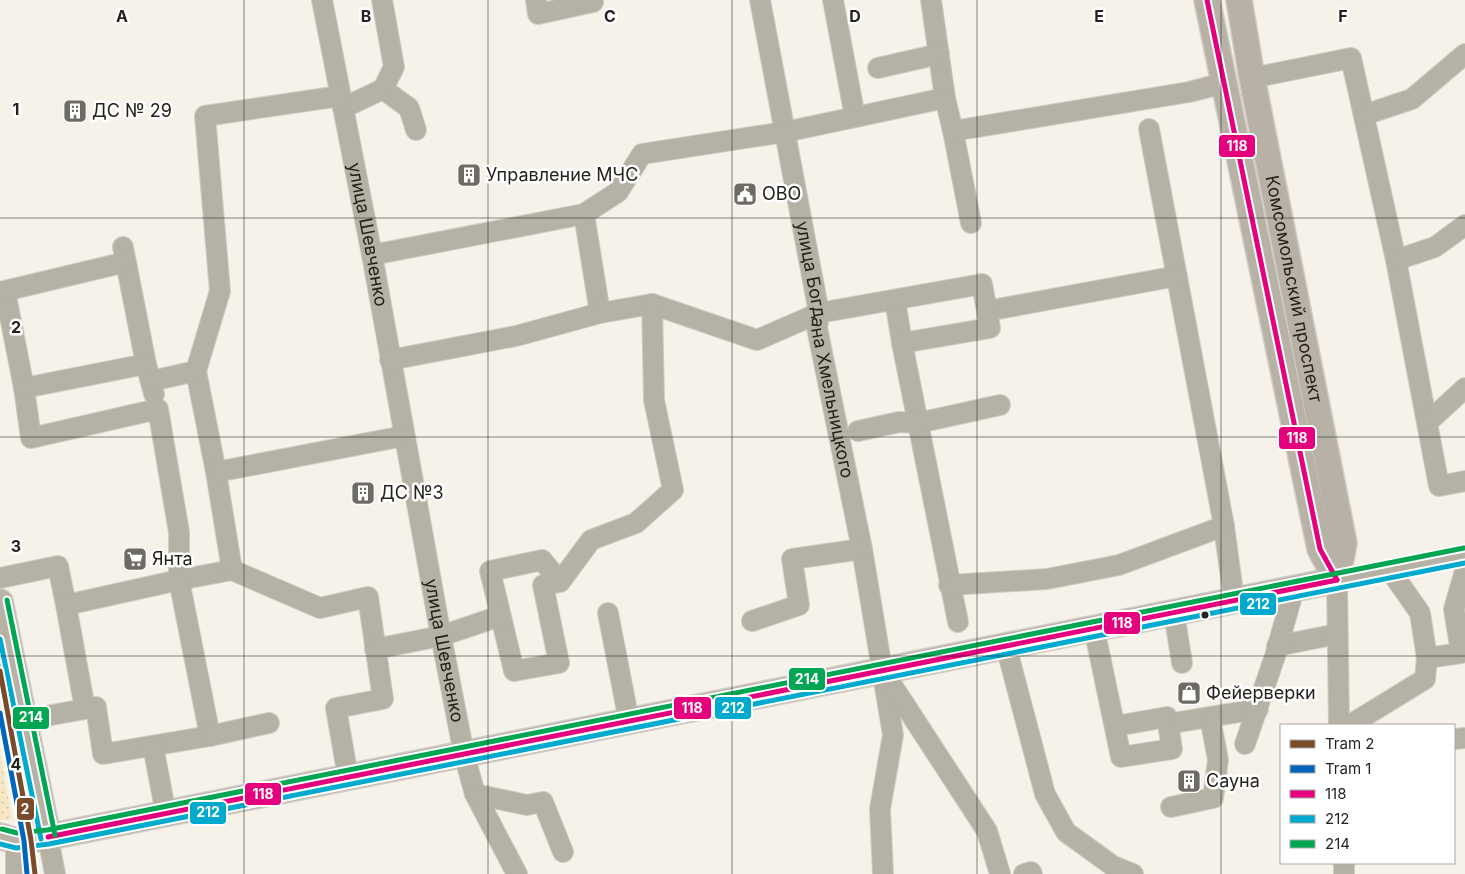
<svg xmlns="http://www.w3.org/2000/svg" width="1465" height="874" font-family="Inter,sans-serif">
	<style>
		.grass { fill: url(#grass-dots) }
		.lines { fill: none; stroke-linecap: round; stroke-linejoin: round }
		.minor-casing { stroke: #d0ccc6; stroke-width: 22 }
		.major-casing { stroke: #d0ccc6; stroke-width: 28 }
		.minor { stroke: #b5b1a4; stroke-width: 20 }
		.major { stroke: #b8b2a6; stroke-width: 25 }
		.bus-1-casing { stroke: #fff; stroke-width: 9 }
		.bus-2-casing { stroke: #fff; stroke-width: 9 }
		.bus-3-casing { stroke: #fff; stroke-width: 9 }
		.bus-1 { stroke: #e5007d; stroke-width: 5 }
		.bus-2 { stroke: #00a9ce; stroke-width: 5 }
		.bus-3 { stroke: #00a651; stroke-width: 5 }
		.tram-1-casing { stroke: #fff; stroke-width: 9 }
		.tram-2-casing { stroke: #fff; stroke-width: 9 }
		.tram-1 { stroke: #7a4b2a; stroke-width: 5 }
		.tram-2 { stroke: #0065bd; stroke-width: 5 }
		.grid { fill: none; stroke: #25221d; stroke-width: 1; stroke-opacity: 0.55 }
		.bus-dot { fill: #25221d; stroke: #fff; stroke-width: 2 }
		.labels { text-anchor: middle; stroke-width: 5; stroke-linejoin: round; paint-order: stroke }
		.poi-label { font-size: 18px; fill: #25221d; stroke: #fff; text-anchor: start }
		.street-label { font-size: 18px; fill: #25221d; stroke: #fff }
		.grid-label { font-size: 16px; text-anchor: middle; font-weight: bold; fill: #25221d; stroke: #fff; stroke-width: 5; stroke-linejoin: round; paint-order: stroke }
		.line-badge { stroke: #fff; stroke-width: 2 }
		.badge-label { font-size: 14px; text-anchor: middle; font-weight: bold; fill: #fff }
	</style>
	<defs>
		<pattern id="grass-dots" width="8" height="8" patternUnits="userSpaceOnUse" patternTransform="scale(1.25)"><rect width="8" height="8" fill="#f8e7c3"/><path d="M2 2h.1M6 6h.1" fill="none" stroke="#d4c6a7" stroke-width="1.8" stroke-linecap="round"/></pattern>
	</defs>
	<rect width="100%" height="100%" fill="#f6f2ea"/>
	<!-- grass -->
	<polygon class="grass" points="0,752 12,819 1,820 0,820"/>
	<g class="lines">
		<!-- minor casing -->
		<g class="minor-casing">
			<g id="minor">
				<path id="s1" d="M 322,0 L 372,255 L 441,636 L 464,754 L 475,794 L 517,874"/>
				<polyline points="536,0 538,14 593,2 592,0"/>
				<path id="s2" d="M 760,0 L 819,313 L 817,328 L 862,549 L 893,735 L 880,809 L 883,874"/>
				<polyline points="833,0 855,117"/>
				<polyline points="931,0 945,98"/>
				<polyline points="878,68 939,54"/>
				<polyline points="1252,78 1351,58 1396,260 1439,486 1465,481"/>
				<polyline points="383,89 409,108 416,130"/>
				<polyline points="343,108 383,89 394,67 382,0"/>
				<polyline points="1364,115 1412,99 1465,54"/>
				<polyline points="1149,129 1224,526 1234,600"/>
				<polyline points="953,131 971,223"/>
				<polyline points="584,214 600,313"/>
				<polyline points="123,247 146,364 154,394"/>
				<polyline points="372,255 584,214 618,192 642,154 785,132 945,98 953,131 1189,92 1224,83"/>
				<polyline points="1396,260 1435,247 1465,225"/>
				<polyline points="5,291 24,388 31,438 158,409 179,532 179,580 232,570 320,608 368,597 383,699 336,708 348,777"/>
				<polyline points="0,292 126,262"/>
				<polyline points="895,300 902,343"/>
				<polyline points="987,311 1177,276"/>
				<polyline points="390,360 516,336 600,313 652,304 757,340 819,313 982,284 990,328 902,343 958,622"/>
				<polyline points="196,371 216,472 232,570"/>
				<polyline points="151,381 196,371 220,291 205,116 340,96"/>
				<polyline points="24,388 146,364"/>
				<polyline points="1428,422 1465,388"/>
				<polyline points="858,431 899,422 918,423 1000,405"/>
				<polyline points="216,472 404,436"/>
				<polyline points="1390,570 1420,613 1427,658 1461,653 1454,609 1465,571"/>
				<polyline points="0,578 58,566 66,605"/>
				<polyline points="560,582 542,560 490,571 514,671 559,663 543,585 560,582 591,540 636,523 673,490 654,400 652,304"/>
				<polyline points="949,585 1047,579 1119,565 1224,526"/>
				<polyline points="608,613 629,721"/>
				<polyline points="1174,613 1182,663"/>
				<polyline points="752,621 799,605 792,559 862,549"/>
				<polyline points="1094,628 1121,757 1172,749 1167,717 1116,726"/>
				<polyline points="1006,646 1045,794 1066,832 1113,866 1133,874"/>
				<polyline points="1277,646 1337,634"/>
				<polyline points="375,649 441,636 500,616"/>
				<polyline points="888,679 987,831 1000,874"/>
				<polyline points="24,720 96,707 103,754 210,736 179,580 66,605 85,709"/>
				<polyline points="1179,722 1258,709"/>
				<polyline points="1339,725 1337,580 1465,555"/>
				<polyline points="1350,725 1425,679 1427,658"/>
				<polyline points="210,736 269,723"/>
				<polyline points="1454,739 1465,738"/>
				<polyline points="1245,744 1275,656 1294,589"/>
				<polyline points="153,746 166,814"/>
				<polyline points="475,794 527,805 543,802 563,852"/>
				<polyline points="1171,807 1213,798 1218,760 1210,717"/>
				<polyline points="48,837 55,874"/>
				<polyline points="16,841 16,874"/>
				<polyline points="1344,863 1344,874"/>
				<polyline points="1024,874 1031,872 1032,874"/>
			</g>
		</g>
		<!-- major casing -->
		<g class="major-casing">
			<g id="major">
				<polyline points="1207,0 1320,549 1337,580"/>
				<path id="s3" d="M 1239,0 L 1252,78 L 1344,543 L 1337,580"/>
				<polyline points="0,602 48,837"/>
				<polyline points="0,836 16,841 48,837 1337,580"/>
			</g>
		</g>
		<!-- minor -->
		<use href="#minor" class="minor"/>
		<!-- major -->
		<use href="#major" class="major"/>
		<!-- bus-1 casing -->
		<g class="bus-1-casing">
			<g id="bus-1">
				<polyline points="1207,0 1320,549 1337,580"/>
				<polyline points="48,837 1337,580"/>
			</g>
		</g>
		<!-- bus-2 casing -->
		<g class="bus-2-casing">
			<g id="bus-2">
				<polyline points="0,639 41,839"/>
				<polyline points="0,844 16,848 49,844 1465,563"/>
			</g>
		</g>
		<!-- bus-3 casing -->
		<g class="bus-3-casing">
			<g id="bus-3">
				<polyline points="7,600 55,835"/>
				<polyline points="2,829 17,833 47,830 1464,548"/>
			</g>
		</g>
		<!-- bus-1 -->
		<use href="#bus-1" class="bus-1"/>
		<!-- bus-2 -->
		<use href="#bus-2" class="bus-2"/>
		<!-- bus-3 -->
		<use href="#bus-3" class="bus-3"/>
		<!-- tram-1 casing -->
		<g class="tram-1-casing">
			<polyline id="tram-1" points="0,671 31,840 35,874"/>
		</g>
		<!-- tram-2 casing -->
		<g class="tram-2-casing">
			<polyline id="tram-2" points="0,713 24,841 27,874"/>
		</g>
		<!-- tram-1 -->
		<use href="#tram-1" class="tram-1"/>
		<!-- tram-2 -->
		<use href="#tram-2" class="tram-2"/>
	</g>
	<!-- grid -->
	<path class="grid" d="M 244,0 L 244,874M 488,0 L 488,874M 732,0 L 732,874M 977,0 L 977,874M 1221,0 L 1221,874M 0,218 L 1465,218M 0,437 L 1465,437M 0,656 L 1465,656"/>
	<!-- icons -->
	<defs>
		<g id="building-square" transform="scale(1.25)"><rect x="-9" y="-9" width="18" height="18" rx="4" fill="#6e6b65" stroke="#fff"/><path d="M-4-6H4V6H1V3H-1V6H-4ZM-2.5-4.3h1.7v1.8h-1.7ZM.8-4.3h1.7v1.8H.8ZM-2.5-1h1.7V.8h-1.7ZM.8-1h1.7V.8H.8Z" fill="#fff"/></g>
		<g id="civic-square" transform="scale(1.25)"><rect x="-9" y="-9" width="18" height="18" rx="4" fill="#6e6b65" stroke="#fff"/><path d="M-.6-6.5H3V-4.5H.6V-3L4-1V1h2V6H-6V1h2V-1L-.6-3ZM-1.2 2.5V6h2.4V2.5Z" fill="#fff"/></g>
		<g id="supermarket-square" transform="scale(1.25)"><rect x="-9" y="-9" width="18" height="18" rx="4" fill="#6e6b65" stroke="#fff"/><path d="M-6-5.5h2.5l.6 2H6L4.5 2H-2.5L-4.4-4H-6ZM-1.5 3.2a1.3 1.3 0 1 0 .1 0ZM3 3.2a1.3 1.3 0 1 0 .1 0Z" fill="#fff"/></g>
		<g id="shop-square" transform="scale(1.25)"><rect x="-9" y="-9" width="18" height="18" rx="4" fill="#6e6b65" stroke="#fff"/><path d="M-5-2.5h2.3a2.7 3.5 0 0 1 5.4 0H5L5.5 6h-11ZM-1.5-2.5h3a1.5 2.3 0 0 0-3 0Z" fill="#fff"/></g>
	</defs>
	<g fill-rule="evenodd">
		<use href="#building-square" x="75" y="111"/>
		<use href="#building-square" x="469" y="175"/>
		<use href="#civic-square" x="745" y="194"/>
		<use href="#building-square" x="363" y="493"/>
		<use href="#supermarket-square" x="135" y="559"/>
		<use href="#shop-square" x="1189" y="693"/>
		<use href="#building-square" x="1189" y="781"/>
	</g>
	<!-- markers -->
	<circle class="bus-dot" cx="1205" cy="615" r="4.5"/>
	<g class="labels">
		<!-- poi labels -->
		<g class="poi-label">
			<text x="92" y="117">ДС № 29</text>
			<text x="486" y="181">Управление МЧС</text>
			<text x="762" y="200">ОВО</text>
			<text x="380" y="499">ДС №3</text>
			<text x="152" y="565">Янта</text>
			<text x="1206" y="699">Фейерверки</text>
			<text x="1206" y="787">Сауна</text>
		</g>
		<!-- street labels -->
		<g class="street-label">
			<text dy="6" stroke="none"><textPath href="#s1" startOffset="239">улица Шевченко</textPath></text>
			<text dy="6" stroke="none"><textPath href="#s3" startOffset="294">Комсомольский проспект</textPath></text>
			<text dy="6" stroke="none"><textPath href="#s2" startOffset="356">улица Богдана Хмельницкого</textPath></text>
			<text dy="6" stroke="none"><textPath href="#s1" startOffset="662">улица Шевченко</textPath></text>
		</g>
	</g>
	<g class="grid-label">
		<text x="122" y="22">A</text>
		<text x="366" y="22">B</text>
		<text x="610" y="22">C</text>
		<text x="855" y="22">D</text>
		<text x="1099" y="22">E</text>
		<text x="1343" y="22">F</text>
		<text x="16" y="115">1</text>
		<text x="16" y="333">2</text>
		<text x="16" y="552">3</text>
		<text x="16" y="770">4</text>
	</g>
	<g class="line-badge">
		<rect x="1218" y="134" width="38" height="24" rx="5" fill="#e5007d"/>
		<rect x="1278" y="426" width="38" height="24" rx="5" fill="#e5007d"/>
		<rect x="1239" y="592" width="38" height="24" rx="5" fill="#00a9ce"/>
		<rect x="1103" y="611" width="38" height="24" rx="5" fill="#e5007d"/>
		<rect x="788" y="667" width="38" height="24" rx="5" fill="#00a651"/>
		<rect x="714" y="696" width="38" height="24" rx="5" fill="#00a9ce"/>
		<rect x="673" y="696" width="39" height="24" rx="5" fill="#e5007d"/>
		<rect x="12" y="706" width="38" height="24" rx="5" fill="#00a651"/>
		<rect x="244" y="782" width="38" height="24" rx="5" fill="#e5007d"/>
		<rect x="16" y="797" width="19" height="24" rx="5" fill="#7a4b2a"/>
		<rect x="189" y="801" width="38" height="24" rx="5" fill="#00a9ce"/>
	</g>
	<g class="badge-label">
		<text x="1237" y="151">118</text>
		<text x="1297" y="443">118</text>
		<text x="1258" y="609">212</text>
		<text x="1122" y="628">118</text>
		<text x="807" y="684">214</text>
		<text x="733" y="713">212</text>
		<text x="692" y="713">118</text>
		<text x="31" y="722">214</text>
		<text x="263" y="799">118</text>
		<text x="25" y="814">2</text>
		<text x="208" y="817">212</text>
	</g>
	<!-- legend -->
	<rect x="1280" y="724" width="175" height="140" fill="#ffffff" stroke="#a8a7a5"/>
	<rect x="1290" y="740" width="25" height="8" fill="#7a4b2a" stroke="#a8a7a5"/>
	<text x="1325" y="749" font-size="15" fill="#25221d">Tram 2</text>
	<rect x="1290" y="765" width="25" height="8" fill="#0065bd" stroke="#a8a7a5"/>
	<text x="1325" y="774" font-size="15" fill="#25221d">Tram 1</text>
	<rect x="1290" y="790" width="25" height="8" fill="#e5007d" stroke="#a8a7a5"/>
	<text x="1325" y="799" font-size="15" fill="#25221d">118</text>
	<rect x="1290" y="815" width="25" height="8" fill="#00a9ce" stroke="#a8a7a5"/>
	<text x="1325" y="824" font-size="15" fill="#25221d">212</text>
	<rect x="1290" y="840" width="25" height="8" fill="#00a651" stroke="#a8a7a5"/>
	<text x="1325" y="849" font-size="15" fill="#25221d">214</text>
</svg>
